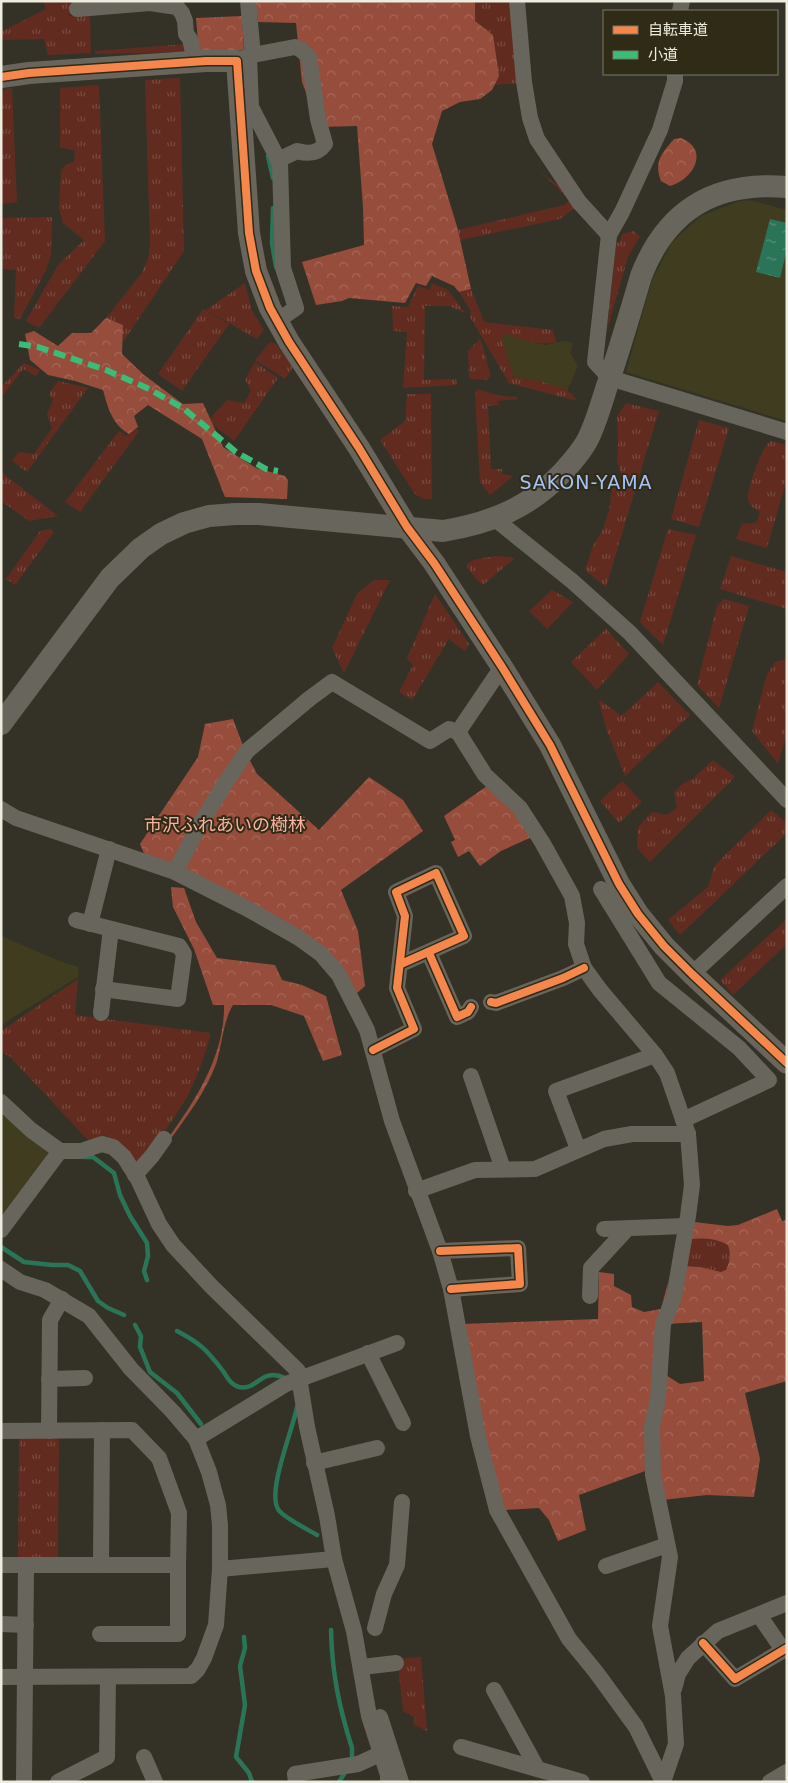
<svg xmlns="http://www.w3.org/2000/svg" width="788" height="1783" font-family="'DejaVu Sans','Noto Sans JP',sans-serif">
	<style>
		.built { fill: #403c20 }
		.grass { fill: url(#grass-tufts) }
		.forest { fill: url(#forest-crowns) }
		.water { fill: url(#water-ripples) }
		.lines { fill: none; stroke-linecap: round; stroke-linejoin: round }
		.stream { stroke: #2a7558; stroke-width: 4.5 }
		.street { stroke: #68665c; stroke-width: 16 }
		.secondary { stroke: #68665c; stroke-width: 22 }
		.quiet { stroke: #3abd76; stroke-width: 6; stroke-dasharray: 12 6; stroke-linecap: butt }
		.cycleway-casing { stroke: #2f2b16; stroke-width: 11 }
		.cycleway { stroke: #f5874c; stroke-width: 8 }
		.labels { text-anchor: middle; stroke-width: 4; stroke-linejoin: round; paint-order: stroke }
		.park-label { font-size: 18px; fill: #f9b1a0; stroke: #2f2b16 }
		.neighbourhood-label { font-size: 19px; letter-spacing: 1px; fill: #a7c2f7; stroke: #2f2b16 }
	</style>
	<defs>
		<pattern id="grass-tufts" width="24" height="20" patternUnits="userSpaceOnUse" patternTransform="scale(1.25)"><rect width="24" height="20" fill="#612c1f"/><path d="M3 7l-1-3M5 7V3M7 7l1-3M15 17l-1-3M17 17v-4M19 17l1-3" fill="none" stroke="#784b3f"/></pattern>
		<pattern id="forest-crowns" width="20" height="18" patternUnits="userSpaceOnUse" patternTransform="scale(1.25)"><rect width="20" height="18" fill="#974d3c"/><path d="M2 6a3 3 0 1 1 6 0M12 15a3 3 0 1 1 6 0" fill="none" stroke="#a66758"/></pattern>
		<pattern id="water-ripples" width="26" height="14" patternUnits="userSpaceOnUse" patternTransform="scale(1.25)"><rect width="26" height="14" fill="#2a7558"/><path d="M2 4q2-2 4 0t4 0M15 11q2-2 4 0t4 0" fill="none" stroke="#548f77"/></pattern>
	</defs>
	<rect width="100%" height="100%" fill="#343226"/>
	<!-- built -->
	<g class="built">
		<polygon points="750,200 787,210 787,421 626,372 652,280 672,242 701,216 737,202"/>
		<polygon points="506,334 530,342 545,345 565,341 573,343 570,353 578,366 567,391 553,385 514,377 502,340 503,335"/>
		<polygon points="1,936 57,960 78,967 79,976 1,1025"/>
		<polygon points="1,1104 53,1150 1,1217"/>
	</g>
	<!-- grass -->
	<g class="grass">
		<polygon points="43,1 105,1 70,5 69,16 90,15 91,53 48,55 44,39 1,40 1,32 46,9"/>
		<polygon points="475,1 511,1 521,83 494,85 498,76 493,35 475,21"/>
		<polygon points="187,44 187,52 95,54 95,51"/>
		<polygon points="180,78 184,251 123,342 123,325 106,318 141,274 148,259 150,243 145,80"/>
		<polygon points="99,85 105,241 39,328 26,321 58,265 84,240 63,223 59,208 61,170 67,164 74,162 75,151 60,147 60,88"/>
		<polygon points="12,88 17,202 1,204 1,96 5,89"/>
		<polygon points="538,170 569,194 577,206 560,219 460,240 458,230 564,205 569,201 568,198"/>
		<polygon points="52,217 51,255 46,270 20,319 14,318 16,270 3,269 2,218"/>
		<polygon points="633,231 640,236 628,257 607,330 616,243 620,242 622,234"/>
		<polygon points="245,283 252,311 264,330 257,339 206,310"/>
		<polygon points="432,283 448,290 465,313 449,306 425,306 424,380 456,379 457,385 403,388 407,332 393,331 392,306 408,307 418,286 429,290"/>
		<path d="M 471,289 L 484,322 L 553,330 L 556,342 C 538,346 523,340 506,334 L 503,335 L 502,340 L 514,377 C 531,380 570,384 577,401 L 509,383 L 470,317 L 471,311 L 459,292 Z"/>
		<polygon points="203,309 229,324 182,391 158,374"/>
		<path d="M 480,339 C 486,352 486,363 491,376 L 486,380 L 469,379 L 468,351 Z"/>
		<polygon points="270,342 275,343 293,367 285,379 255,360"/>
		<polygon points="255,362 278,378 234,441 208,421 227,400 244,403 251,391 245,379"/>
		<polygon points="24,363 40,370 36,376 23,369 1,398 1,387"/>
		<polygon points="58,381 88,388 27,472 12,461 19,452 34,454 52,428 47,414 53,400 49,394"/>
		<polygon points="478,389 500,396 517,397 518,399 498,401 499,405 488,406 491,469 502,469 502,474 513,476 490,495 480,482 475,392"/>
		<polygon points="407,394 431,394 432,499 423,499 415,494 380,440 405,421"/>
		<polygon points="626,403 659,411 637,483 622,477 617,461 618,444 617,416"/>
		<polygon points="699,420 729,428 699,527 671,519"/>
		<polygon points="137,429 139,431 80,512 65,502 119,431 126,436"/>
		<path d="M 771,441 L 787,445 L 787,478 L 767,548 L 736,539 L 742,524 L 756,523 L 760,512 L 751,506 C 750,504 749,502 748,499 C 747,489 762,445 771,441 Z"/>
		<polygon points="1,472 58,516 29,521 1,501"/>
		<polygon points="613,481 636,487 606,587 585,570 593,546 603,529 609,511"/>
		<polygon points="50,529 54,532 15,585 6,579 40,531"/>
		<polygon points="668,529 696,535 663,645 640,622"/>
		<polygon points="495,556 511,557 514,559 483,585 475,578 466,565 473,560"/>
		<polygon points="731,556 787,572 787,609 720,589"/>
		<polygon points="374,580 390,580 344,673 332,648 357,594"/>
		<polygon points="552,590 573,602 547,629 529,611"/>
		<polygon points="435,594 469,644 465,651 449,639 412,700 399,692 413,665 407,658"/>
		<polygon points="724,599 749,606 719,708 697,685 717,606"/>
		<polygon points="606,629 629,654 597,690 571,662"/>
		<polygon points="787,659 787,733 778,764 752,731 766,677 775,662"/>
		<polygon points="658,682 690,715 625,776 607,731 599,702 600,700 620,715 625,713"/>
		<polygon points="713,760 735,777 650,862 637,848 638,827 652,812 667,815 677,808 674,793 682,784 694,778"/>
		<polygon points="622,781 642,802 619,823 600,801"/>
		<polygon points="771,810 787,823 787,833 680,935 668,920 708,887 715,865"/>
		<polygon points="787,919 787,944 733,995 720,980"/>
		<path d="M 78,979 L 75,1015 L 211,1033 C 205,1055 198,1075 188,1095 C 175,1119 158,1140 141,1161 L 135,1161 L 118,1142 L 105,1135 L 89,1141 L 9,1056 L 1,1052 L 1,1031 Z"/>
		<path d="M 706,1238 L 718,1240 L 728,1245 C 731,1255 730,1261 726,1271 L 721,1272 L 700,1267 L 684,1266 L 690,1239 Z"/>
		<polygon points="19,1437 59,1437 58,1558 18,1557"/>
		<polygon points="421,1657 427,1731 413,1724 415,1718 403,1711 398,1665 398,1659"/>
	</g>
	<!-- forest -->
	<g class="forest">
		<polygon points="255,1 475,1 475,21 493,35 499,76 492,90 480,99 460,102 442,111 432,144 458,230 471,289 459,292 454,286 432,276 426,286 416,283 405,303 349,298 342,301 316,305 302,262 364,245 363,207 357,126 319,127 302,82 296,23 258,22"/>
		<polygon points="242,16 244,50 199,53 196,18"/>
		<path d="M 681,138 C 710,150 694,179 670,186 L 661,181 C 654,162 661,154 674,139 Z"/>
		<path d="M 106,318 L 123,325 L 122,354 L 144,375 L 183,404 L 203,403 L 223,447 L 256,468 L 285,476 L 288,480 L 287,499 L 225,497 L 202,439 L 148,405 L 134,416 L 138,427 L 129,434 C 112,424 108,408 103,390 L 75,381 L 48,375 L 30,360 L 25,334 L 34,331 L 58,346 L 72,333 L 91,333 Z"/>
		<polygon points="233,719 245,751 257,774 319,830 369,777 403,800 423,831 341,890 358,931 365,986 356,994 335,959 146,858 140,844 198,757 205,724"/>
		<polygon points="487,786 518,812 534,836 501,851 480,866 469,851 458,857 451,842 455,840 444,816"/>
		<path d="M 171,887 L 184,888 L 196,922 L 217,958 L 275,965 L 282,980 L 302,985 L 326,996 L 342,1055 L 323,1061 L 304,1016 L 271,1005 L 233,1005 C 223,1021 222,1046 216,1064 C 206,1091 188,1115 172,1137 L 169,1137 C 197,1098 225,1054 224,1005 L 213,1005 L 194,949 L 173,907 Z"/>
		<path d="M 777,1209 L 782,1221 L 787,1220 L 787,1381 L 745,1393 L 760,1459 L 754,1497 L 707,1495 L 662,1500 L 655,1428 L 666,1375 L 680,1384 L 704,1381 L 702,1322 L 666,1324 L 684,1266 L 700,1267 L 721,1272 L 726,1270 C 730,1261 731,1255 728,1245 C 715,1238 705,1238 690,1239 L 694,1222 L 728,1226 L 738,1225 Z"/>
		<polygon points="599,1272 614,1274 614,1286 631,1295 632,1307 644,1312 661,1309 668,1282 648,1470 579,1495 586,1530 558,1541 549,1520 539,1508 505,1510 489,1473 461,1324 598,1319"/>
	</g>
	<!-- water -->
	<polygon class="water" points="770,219 787,223 787,249 780,278 756,272"/>
	<g class="lines">
		<!-- stream -->
		<g class="stream">
			<polyline points="268,156 273,178"/>
			<polyline points="273,208 272,243 276,267"/>
			<polyline points="84,1157 93,1157 114,1173 120,1195 130,1216 147,1243 148,1256 144,1271 147,1280"/>
			<polyline points="1,1247 24,1262 52,1265 68,1265 80,1271 98,1301 108,1308 124,1315"/>
			<polyline points="135,1325 141,1336 140,1347 150,1372 177,1393 201,1424"/>
			<path d="M 177,1331 C 200,1343 207,1350 223,1371 C 227,1377 231,1385 239,1387 C 258,1391 260,1367 285,1378"/>
			<path d="M 297,1407 C 293,1429 267,1491 278,1509 C 282,1517 309,1530 317,1535"/>
			<path d="M 331,1630 C 332,1673 339,1707 352,1748 L 352,1756"/>
			<polyline points="244,1637 245,1648 240,1666 245,1705 236,1757 249,1773 252,1782"/>
			<polyline points="339,1782 344,1774"/>
		</g>
		<!-- street -->
		<g class="street">
			<polyline points="517,1 524,82 530,118 537,139 579,202 609,235"/>
			<polyline points="77,9 150,3 177,7 182,13 185,21 186,34 190,39 195,61"/>
			<polyline points="680,11 682,1"/>
			<path d="M 253,55 L 295,47 L 300,49 L 309,57 L 318,119 L 325,144 C 318,154 307,154 297,151 L 278,160"/>
			<polyline points="249,56 251,107 280,163 283,268 296,308 277,321"/>
			<polyline points="244,58 253,55 248,1"/>
			<polyline points="675,74 675,81 660,130 622,212 609,235 595,362 610,378 787,432"/>
			<polyline points="495,519 572,581 630,633 787,800"/>
			<polyline points="502,667 458,732 485,775 520,808 542,842 572,896 577,923 576,944 584,968 600,990 655,1055 667,1073 688,1134 692,1185 688,1216 674,1297 663,1324 658,1398 652,1427 653,1475 670,1557 660,1626 673,1696 676,1744 663,1782"/>
			<polyline points="1,809 16,818 175,872 246,908 299,938 321,954 339,975 367,1030 392,1121 440,1251 451,1289 478,1436 497,1510 569,1639 596,1672 636,1727 663,1782"/>
			<polyline points="175,872 199,826 224,785 247,751 309,699 332,682 430,741 449,729 458,732"/>
			<polyline points="601,889 659,983 739,1048 769,1080 683,1120"/>
			<polyline points="76,920 179,946 184,954 178,999 103,989"/>
			<polyline points="90,924 109,849"/>
			<polyline points="429,953 457,1017 468,1012 471,1007"/>
			<polyline points="692,974 787,886"/>
			<polyline points="491,1002 496,1003 563,978 584,968"/>
			<polyline points="101,1013 111,929"/>
			<polyline points="373,1050 414,1029 397,988 405,916 396,892 436,873 464,936 401,964"/>
			<polyline points="471,1076 503,1169"/>
			<polyline points="1,1102 31,1130 60,1151 81,1151 102,1144 113,1147 124,1157 138,1179 159,1224 173,1245 211,1286 298,1371 307,1427 327,1516 334,1559 354,1631 369,1716 388,1775 388,1782"/>
			<polyline points="578,1149 556,1091 655,1055"/>
			<polyline points="135,1175 152,1156 164,1139"/>
			<polyline points="416,1191 475,1170 535,1169 604,1139 632,1134 688,1134"/>
			<polyline points="604,1229 686,1226"/>
			<polyline points="1,1230 60,1151"/>
			<polyline points="440,1251 518,1248 520,1284 451,1289"/>
			<polyline points="1,1269 20,1282 45,1290 89,1316 131,1369 173,1412 196,1439 209,1472 218,1505 220,1525 220,1569 216,1625 204,1658 198,1669 191,1676 1,1677"/>
			<polyline points="590,1296 591,1268 626,1230"/>
			<polyline points="368,1353 403,1423"/>
			<polyline points="49,1379 85,1378"/>
			<polyline points="1,1431 132,1430 159,1458 179,1513 178,1565 26,1565 24,1782"/>
			<polyline points="49,1431 50,1320 62,1299"/>
			<polyline points="196,1439 286,1384 397,1343"/>
			<polyline points="314,1463 377,1448"/>
			<polyline points="1,1565 26,1565"/>
			<polyline points="101,1565 102,1430"/>
			<polyline points="606,1566 667,1545"/>
			<polyline points="220,1569 334,1559"/>
			<polyline points="759,1615 783,1650"/>
			<polyline points="1,1624 26,1625"/>
			<polyline points="375,1628 384,1594 397,1565 402,1502"/>
			<polyline points="100,1634 178,1634 178,1565"/>
			<polyline points="703,1643 735,1679 787,1648"/>
			<polyline points="362,1667 396,1663"/>
			<polyline points="674,1689 678,1674 688,1658 718,1631 787,1603"/>
			<polyline points="494,1690 537,1768"/>
			<polyline points="380,1717 401,1782"/>
			<polyline points="461,1747 582,1782"/>
			<polyline points="144,1757 155,1782"/>
			<polyline points="58,1782 107,1757 108,1678"/>
			<polyline points="296,1782 295,1774 358,1764 380,1754"/>
			<polyline points="770,1782 787,1772"/>
		</g>
		<!-- secondary -->
		<g class="secondary">
			<polyline points="1,77 29,73 206,61 237,61 249,233 256,271 270,308 289,342 359,448 407,527 434,563 502,667 550,745 619,884 638,914 664,946 692,974 787,1063"/>
			<path d="M 1,724 L 110,578 L 141,548 L 161,534 L 184,523 L 209,516 L 235,514 L 259,514 L 443,531 C 491,523 529,508 563,472 C 572,462 582,451 588,439 C 596,423 601,405 606,389 C 619,351 630,314 641,276 C 667,209 716,181 787,187"/>
		</g>
		<!-- quiet -->
		<polyline class="quiet" points="19,344 38,347 106,370 147,388 183,408 236,452 266,469 278,471"/>
		<!-- cycleway casing -->
		<g class="cycleway-casing">
			<g id="cycleway">
				<polyline points="1,77 29,73 206,61 237,61 249,233 256,271 270,308 289,342 359,448 407,527 434,563 502,667 550,745 619,884 638,914 664,946 692,974 787,1063"/>
				<polyline points="429,953 457,1017 468,1012 471,1007"/>
				<polyline points="491,1002 496,1003 563,978 584,968"/>
				<polyline points="373,1050 414,1029 397,988 405,916 396,892 436,873 464,936 401,964"/>
				<polyline points="440,1251 518,1248 520,1284 451,1289"/>
				<polyline points="703,1643 735,1679 787,1648"/>
			</g>
		</g>
		<!-- cycleway -->
		<use href="#cycleway" class="cycleway"/>
	</g>
	<g class="labels">
		<!-- park labels -->
		<g class="park-label">
			<text x="225" y="831">市沢ふれあいの樹林</text>
		</g>
		<!-- neighbourhood labels -->
		<g class="neighbourhood-label">
			<text x="586" y="489">SAKON-YAMA</text>
		</g>
	</g>
	<!-- border -->
	<rect width="788" height="1783" fill="none" stroke="#eeecde" stroke-width="5"/>
	<!-- legend -->
	<rect x="603" y="10" width="175" height="65" fill="#2f2b16" stroke="#7b7866"/>
	<rect x="613" y="26" width="25" height="8" fill="#f5874c" stroke="#7b7866"/>
	<text x="648" y="35" font-size="15" fill="#eeecde">自転車道</text>
	<rect x="613" y="51" width="25" height="8" fill="#3abd76" stroke="#7b7866"/>
	<text x="648" y="60" font-size="15" fill="#eeecde">小道</text>
</svg>
